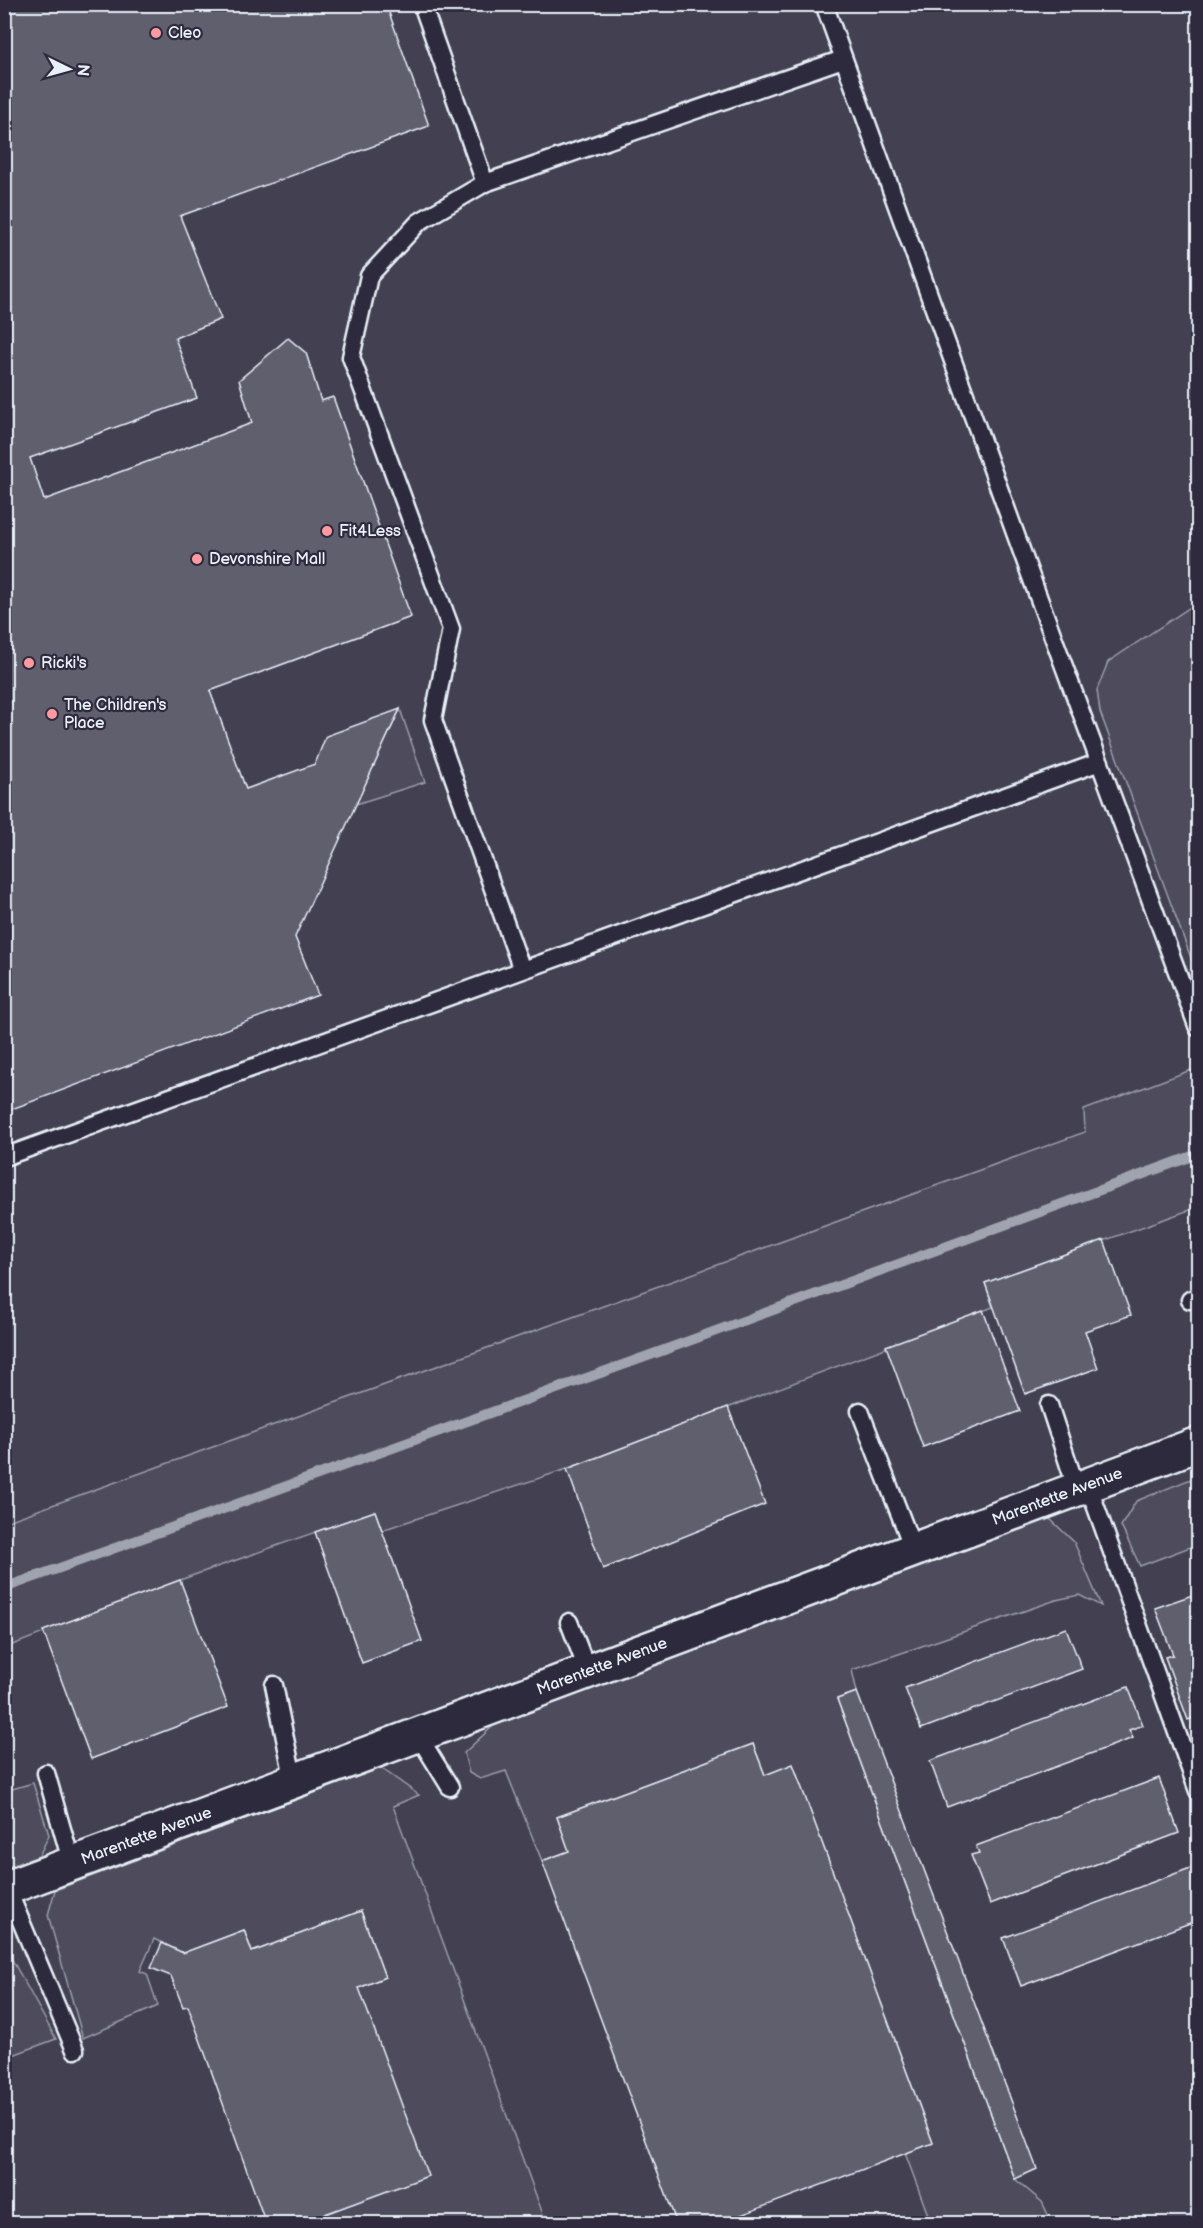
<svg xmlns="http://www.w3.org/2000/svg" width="1203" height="2228" viewBox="0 0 1203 2228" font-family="'Balsamiq Sans',sans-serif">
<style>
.built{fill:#433f51}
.green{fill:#4d4b5c;stroke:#9a9eaa;stroke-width:1.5}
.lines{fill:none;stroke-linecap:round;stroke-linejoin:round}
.stream{stroke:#a0a4af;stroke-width:10}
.building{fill:#605e6e;stroke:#e8f1f8;stroke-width:1.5}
.service-casing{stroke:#e8f1f8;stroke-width:21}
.tertiary-casing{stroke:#e8f1f8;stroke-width:38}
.service{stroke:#2f2a3d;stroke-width:16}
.tertiary{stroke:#2f2a3d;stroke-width:33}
.poi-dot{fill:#ff9aa2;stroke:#2f2a3d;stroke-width:2}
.labels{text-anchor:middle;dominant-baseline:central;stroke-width:4.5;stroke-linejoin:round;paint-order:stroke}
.poi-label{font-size:16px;fill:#e8f1f8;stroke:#2f2a3d;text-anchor:start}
.street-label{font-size:16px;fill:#e8f1f8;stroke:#2f2a3d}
</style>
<rect width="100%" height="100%" fill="#363244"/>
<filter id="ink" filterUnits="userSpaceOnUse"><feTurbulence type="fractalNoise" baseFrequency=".0167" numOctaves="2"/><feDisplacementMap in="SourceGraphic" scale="12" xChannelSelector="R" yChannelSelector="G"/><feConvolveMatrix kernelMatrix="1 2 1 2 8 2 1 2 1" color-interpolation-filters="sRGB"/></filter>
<g filter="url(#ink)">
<!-- built -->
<path class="built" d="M5,5H1198V1423L5,1868Z
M1198,1461V2223L5,2224V1908Z"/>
<!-- green -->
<path class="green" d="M1198,602V977L1100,712L1097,690L1108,662Z
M400,709L425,782L356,804Z
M1191,1070L1198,1089V1207L985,1283L993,1307L567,1469L382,1530L375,1511L180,1580L5,1648V1522L1085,1132L1084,1110Z
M1198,1476V1544L1140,1566L1121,1526L1136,1501Z
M1048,1517L1074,1542L1101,1606L1079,1595L1056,1600L852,1670L857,1692L837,1699L1015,2179L1042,2202L1052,2223H931L905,2153L933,2143L793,1765L765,1775L753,1744L557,1817L569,1851L542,1861L506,1771L480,1779L469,1773L464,1753L493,1726Z
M381,1768L419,1795L393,1806L544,2217L527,2224L298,2223L359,1988L385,1977L361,1911L252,1952L244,1930L183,1953L154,1939L140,1971L147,1974L158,2006L83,2038L48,1915L55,1890Z
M33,1783L49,1835L39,1856L5,1868V1791Z
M4,1945L56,2039L5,2058H4Z"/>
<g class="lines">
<!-- stream -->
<path class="stream" d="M4,1588L656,1353L1198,1154"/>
</g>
<!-- building -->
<path class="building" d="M4,4H386L429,126L180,216L221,319L175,338L197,398L30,458L44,500L252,423L239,380L288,338L306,353L321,401L333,397L411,617L210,691L246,789L315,764L326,736L400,709L295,937L318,995L4,1112Z
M1104,1240L1131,1315L1085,1331L1098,1368L1025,1394L985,1283Z
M983,1310L1020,1411L923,1447L886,1346Z
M728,1407L765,1504L603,1569L567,1469Z
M375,1511L422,1641L362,1663L315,1532Z
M180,1580L228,1707L91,1759L43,1631Z
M1198,1593V1716L1188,1720L1165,1657L1173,1655L1155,1608Z
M1066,1628L1082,1669L921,1729L905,1688Z
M1128,1687L1143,1725L1129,1730L1133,1738L947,1807L930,1761Z
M857,1692L1037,2169L1015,2179L837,1699Z
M753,1744L765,1775L793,1764L933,2143L717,2224H677L542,1861L569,1851L557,1817Z
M1159,1778L1179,1833L990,1904L971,1855L979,1853L976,1846Z
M1193,1867L1198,1881V1920L1021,1986L1003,1938Z
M361,1911L385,1977L359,1988L428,2176L298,2224H266L188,2006L183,2007L171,1976L151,1968L162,1943L183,1953L244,1930L252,1952Z"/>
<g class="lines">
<!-- service casing -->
<g class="service-casing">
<path id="service" d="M422,4L485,183L419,222L369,276L351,357L451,629L433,720L522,970
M824,4L1035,588L1198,1028
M485,183L843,59
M4,1157L1100,762
M1190,1300L1198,1296
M1049,1405L1077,1490
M860,1411L914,1551
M1088,1485L1198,1791
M569,1622L588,1672
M274,1685L294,1782
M418,1735L450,1787
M46,1773L72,1864
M7,1888L75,2050"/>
</g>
<!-- tertiary casing -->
<g class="tertiary-casing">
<g id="tertiary">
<path id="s1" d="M4,1889L1198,1444"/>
</g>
</g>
<!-- service -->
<use href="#service" class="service"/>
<!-- tertiary -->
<use href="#tertiary" class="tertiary"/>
</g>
</g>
<!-- markers -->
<g class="poi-dot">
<circle cx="156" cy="33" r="6"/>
<circle cx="327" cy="531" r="6"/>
<circle cx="197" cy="559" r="6"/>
<circle cx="29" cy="663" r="6"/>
<circle cx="52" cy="714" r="6"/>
</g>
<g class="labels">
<!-- poi labels -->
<g class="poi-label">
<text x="168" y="33">Cleo</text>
<text x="339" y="531">Fit4Less</text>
<text x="209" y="559">Devonshire Mall</text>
<text x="41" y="663">Ricki's</text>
<text x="64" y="705">The Children's<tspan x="64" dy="18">Place</tspan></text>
</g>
<!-- street labels -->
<g class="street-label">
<text stroke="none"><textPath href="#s1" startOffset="1124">Marentette Avenue</textPath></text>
<text stroke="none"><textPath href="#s1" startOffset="638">Marentette Avenue</textPath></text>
<text stroke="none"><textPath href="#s1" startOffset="152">Marentette Avenue</textPath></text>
</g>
</g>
<!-- margin -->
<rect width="1203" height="2228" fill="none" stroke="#2f2a3d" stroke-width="24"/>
<rect x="12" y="12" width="1179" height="2204" fill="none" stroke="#e8f1f8" stroke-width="2" filter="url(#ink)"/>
<!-- north arrow -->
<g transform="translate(69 69) rotate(95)" stroke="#2f2a3d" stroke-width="4.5" paint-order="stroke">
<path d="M0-4.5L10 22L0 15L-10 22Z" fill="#e8f1f8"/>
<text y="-9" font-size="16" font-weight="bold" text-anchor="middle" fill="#e8f1f8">N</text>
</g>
</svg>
